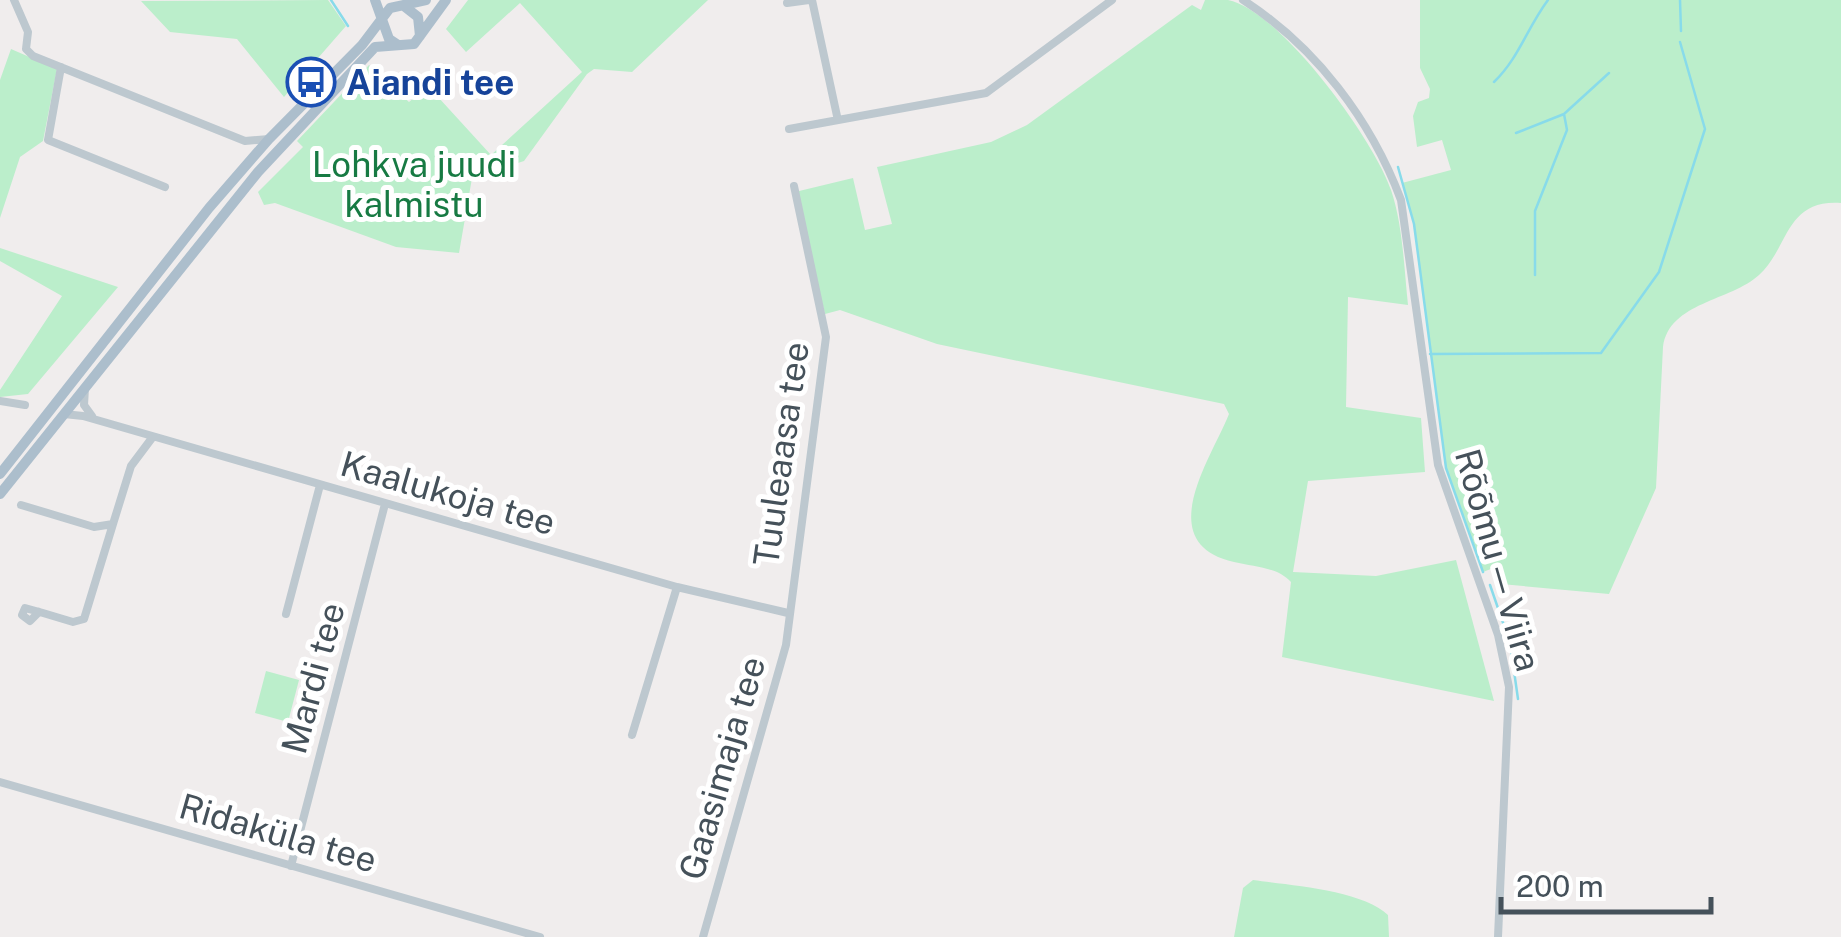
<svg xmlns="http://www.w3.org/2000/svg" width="1841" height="937" viewBox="0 0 1841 937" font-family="'Public Sans',sans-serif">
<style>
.green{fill:#bbeecb}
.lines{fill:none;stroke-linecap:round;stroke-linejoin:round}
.stream{stroke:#88dbea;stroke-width:2.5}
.minor{stroke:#bdc8cf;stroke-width:8}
.major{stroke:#acbecc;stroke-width:10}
.labels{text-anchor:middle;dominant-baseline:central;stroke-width:10;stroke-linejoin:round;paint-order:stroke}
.transit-label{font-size:35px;font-weight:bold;fill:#164399;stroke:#fff;text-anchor:start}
.park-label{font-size:35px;fill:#177a43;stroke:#fff}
.street-label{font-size:35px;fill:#45515a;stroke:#fff}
</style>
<rect width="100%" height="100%" fill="#f0eded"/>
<!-- green -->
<path class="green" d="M328,0L346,26L284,97L237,39L170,32L141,1Z
M468,0H708L632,72L594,69L587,74L524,161L472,178L459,253L396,247L275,203L264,205L258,192L303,147L297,141L369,65L409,102L428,86L491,155L582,72L520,3L466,52L446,29Z
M1205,0C1212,0 1221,0 1228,0C1281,11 1374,140 1391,190C1403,225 1404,268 1408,305L1348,297L1346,407L1421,418L1425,472L1308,481L1293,572L1376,576L1456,560L1494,701L1282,657L1291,582C1277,567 1255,567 1234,562C1151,543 1211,459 1229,414L1224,404L937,344L840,310L825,314L795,192L853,178L865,230L892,224L877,167L991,142L1027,125L1192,5L1201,10Z
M1420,0H1841V203C1785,199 1789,248 1759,275C1731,301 1669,302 1663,347L1656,488L1609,594L1501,584V565L1483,572L1446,468L1414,224L1402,183L1451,170L1442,140L1417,147L1413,116L1418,102L1429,98L1430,89L1420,68Z
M11,49L57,69L43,141L20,157L0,218V80Z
M0,248L118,287L28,394L0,397V390L62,296L0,261Z
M266,671L299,680L288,722L255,713Z
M1253,880C1288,885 1363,890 1388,915L1389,937H1234L1243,888Z"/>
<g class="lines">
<!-- stream -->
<path class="stream" d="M331,0L348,26
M1680,0L1681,31
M1494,82C1519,58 1527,28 1548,0
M1516,133L1564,114
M1398,167L1414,224L1446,468L1483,572
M1535,275V211L1567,130L1564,114L1609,73
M1430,354L1601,353L1659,272L1705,129L1680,42
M1490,585L1510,643L1518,699"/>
<!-- minor -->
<path class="minor" d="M14,0L28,32L26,49L33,56L245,141L269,139
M812,0L837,116
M1243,0C1316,47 1371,120 1401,200L1438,465L1498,635L1509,687L1498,937
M787,3L809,0
M61,67L48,140L165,187
M789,129L986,93L1112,0
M85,388L84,405L92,416
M0,401L25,405
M64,414L83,416L677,587L788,613
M21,505L94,527L113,524L131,466L152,438
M39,612L30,621L22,615L25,608L43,613L73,622L84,619L113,524
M286,614L320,485
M632,735L677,587
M0,782L540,937
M291,866L385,504
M703,937L786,645L826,337L794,186"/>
<!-- major -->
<path class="major" d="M375,0L389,39L398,45
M404,6L418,17L420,36
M0,474L209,208L269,139L362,45L390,8L426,0
M0,494L258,172L375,47L414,44L446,0"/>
</g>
<!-- icons -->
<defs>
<g id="bus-ring" transform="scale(2.5)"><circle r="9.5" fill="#fff" stroke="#1a4fb4" stroke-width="1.5"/><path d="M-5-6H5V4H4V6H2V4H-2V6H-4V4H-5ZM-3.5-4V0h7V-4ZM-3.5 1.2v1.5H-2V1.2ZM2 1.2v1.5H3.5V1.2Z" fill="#1a4fb4"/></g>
</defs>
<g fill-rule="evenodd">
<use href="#bus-ring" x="311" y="82"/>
</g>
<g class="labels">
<!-- transit labels -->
<g class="transit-label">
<text x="346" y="82">Aiandi tee</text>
</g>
<!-- park labels -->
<g class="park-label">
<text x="414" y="164">Lohkva juudi<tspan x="414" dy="40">kalmistu</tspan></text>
</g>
<!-- street labels -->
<g class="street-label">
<text transform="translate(781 454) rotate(-82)">Tuuleaasa tee</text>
<text transform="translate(448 493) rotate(16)">Kaalukoja tee</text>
<text transform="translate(1498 560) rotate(74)">Rõõmu — Viira</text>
<text transform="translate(313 678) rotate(-75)">Mardi tee</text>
<text transform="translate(722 768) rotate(-74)">Gaasimaja tee</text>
<text transform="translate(278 833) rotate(16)">Ridaküla tee</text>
</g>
</g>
<!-- scale -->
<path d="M1501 897v15h210v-15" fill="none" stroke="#45515a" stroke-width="5"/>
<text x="1516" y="897" font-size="30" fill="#45515a" stroke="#ffffff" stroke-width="8" paint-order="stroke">200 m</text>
</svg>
